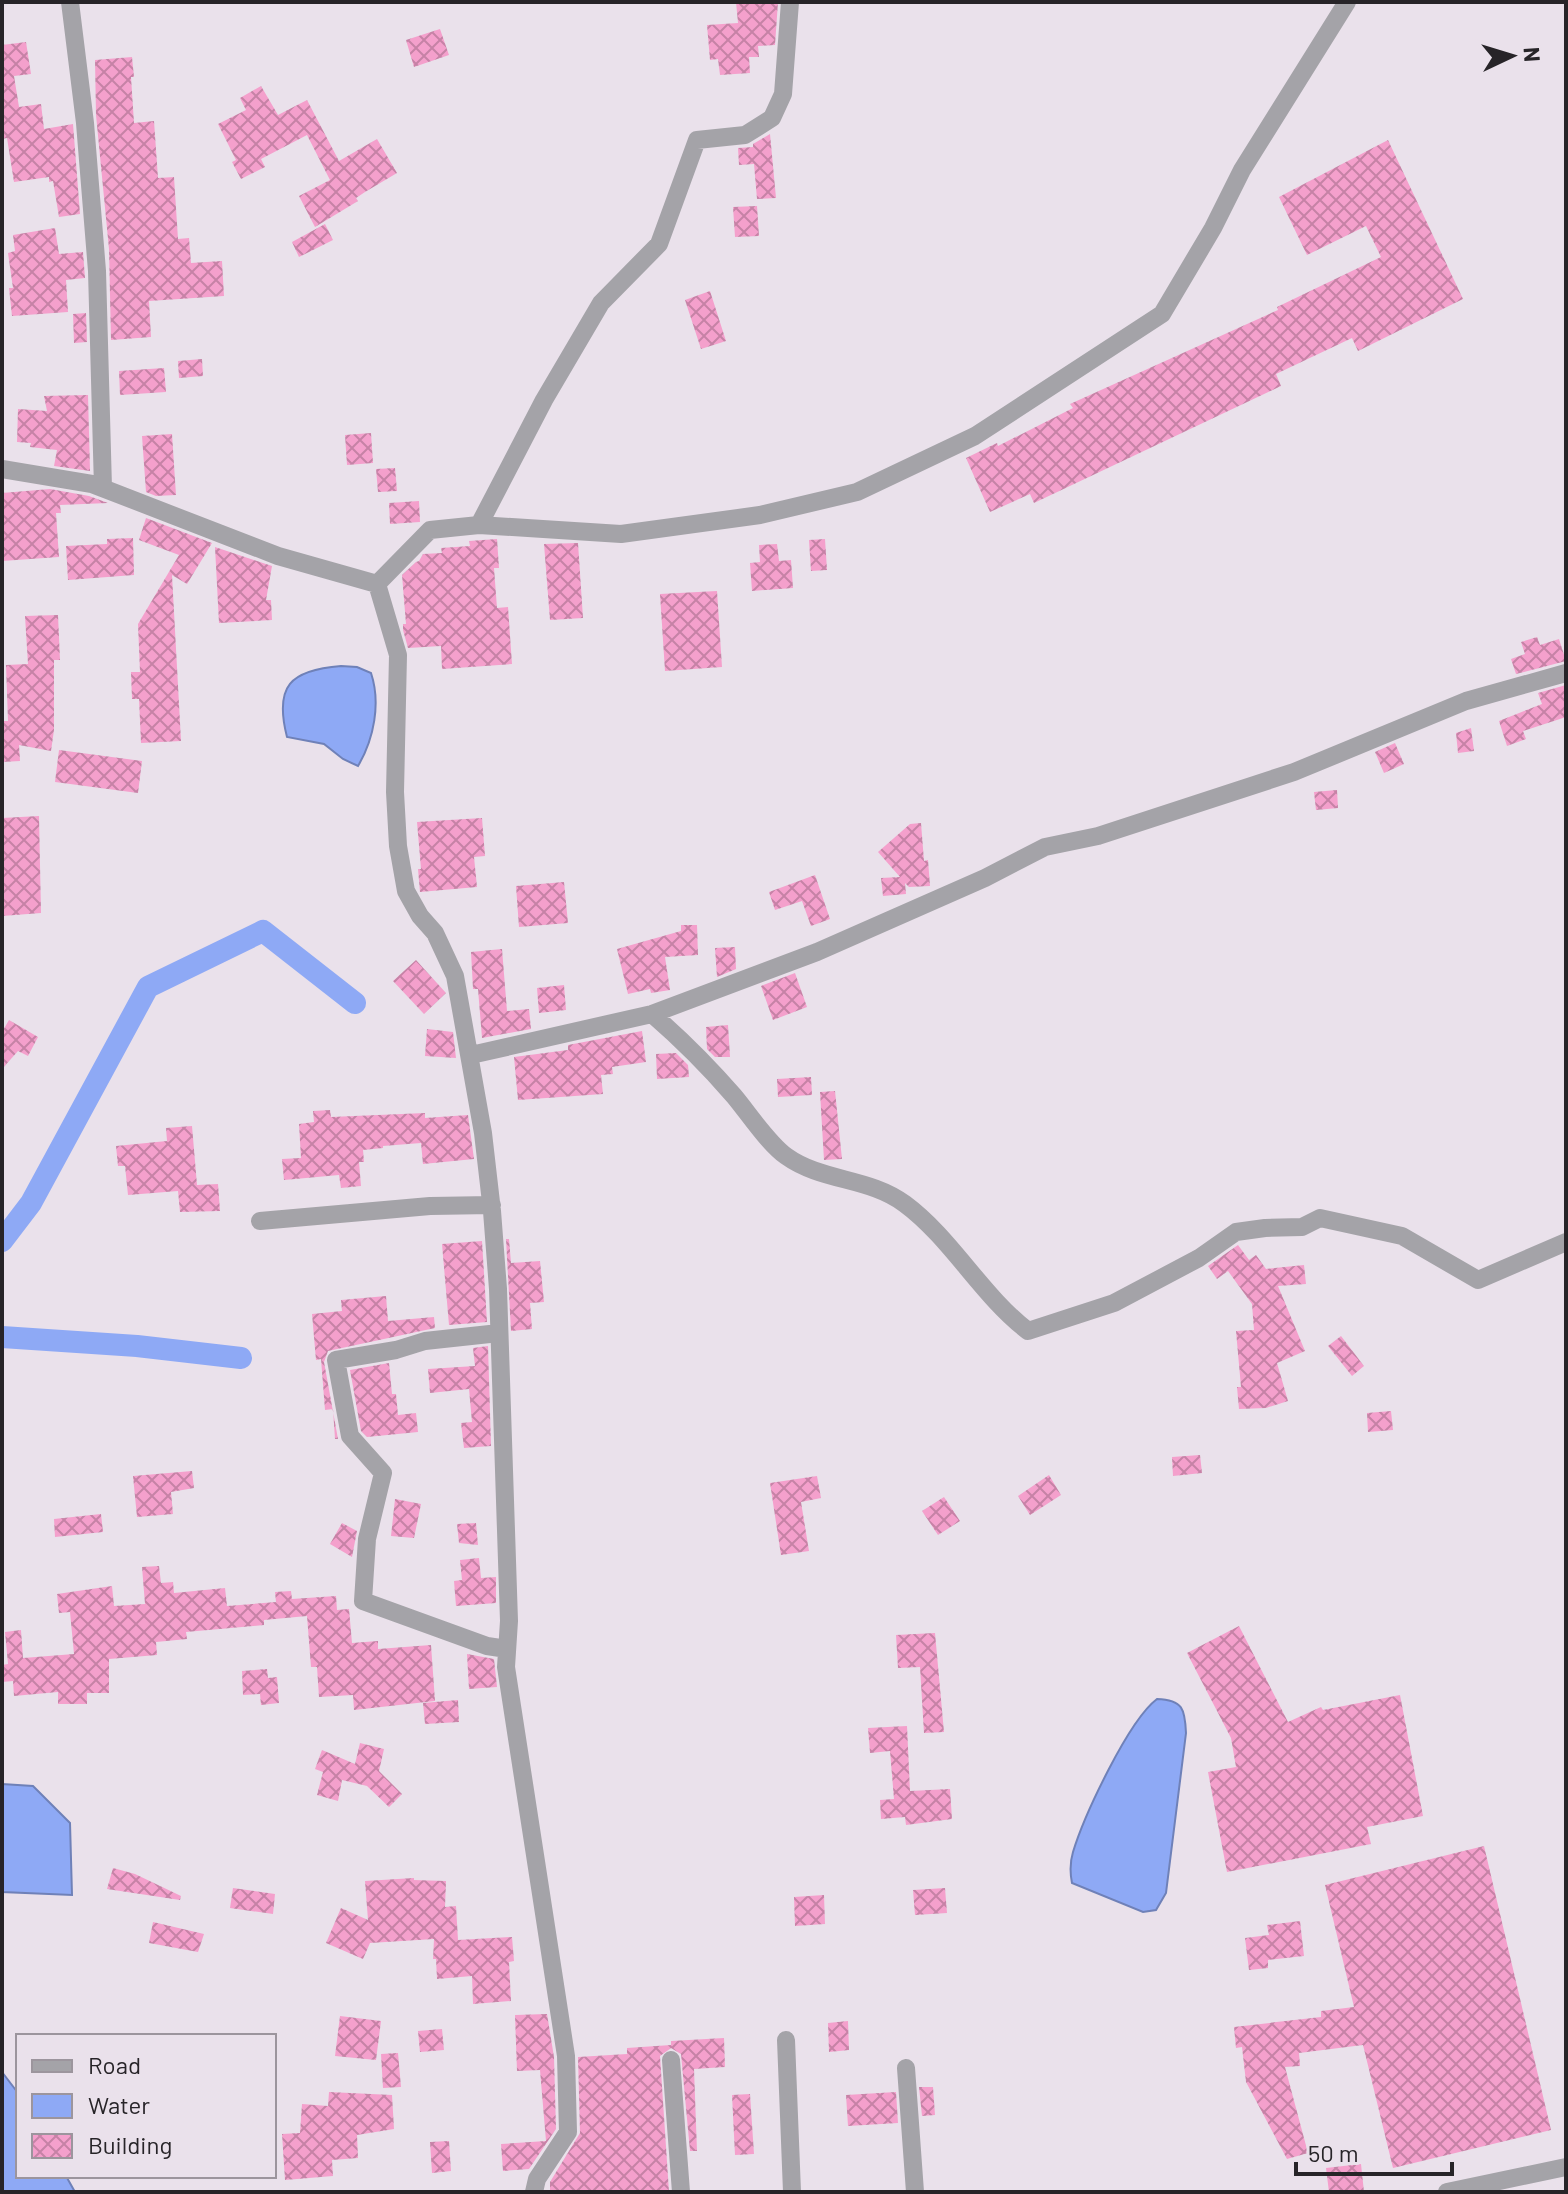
<svg xmlns="http://www.w3.org/2000/svg" width="1568" height="2194" viewBox="0 0 1568 2194" font-family="Barlow,sans-serif">
<style>
.water{fill:#8ea9f5;stroke:#6f81b8;stroke-width:2}
.lines{fill:none;stroke-linecap:round;stroke-linejoin:round}
.canal{stroke:#8ea9f5;stroke-width:22}
.building{fill:url(#building-cross-hatch)}
.minor{stroke:#a4a3a8;stroke-width:18}
</style>
<defs>
<pattern id="building-cross-hatch" width="8" height="8" patternUnits="userSpaceOnUse" patternTransform="scale(2)"><rect width="8" height="8" fill="#f4a0cc"/><path d="M0 0l8 8M0 8l8-8" fill="none" stroke="#c682a6"/></pattern>
</defs>
<rect width="100%" height="100%" fill="#eae1eb"/>
<!-- water -->
<path class="water" d="M341,666L357,667L371,673C381,703 374,739 358,766L343,759L324,744L287,737C274,686 290,670 341,666Z
M1157,1699C1183,1700 1185,1709 1186,1733L1166,1893L1156,1910L1143,1912L1072,1883C1070,1873 1070,1862 1073,1852C1084,1816 1128,1721 1157,1699Z
M2,1784L33,1786L70,1823L72,1895L2,1892Z
M2,2072L18,2093V2176H66L75,2192H2Z"/>
<g class="lines">
<!-- canal -->
<path class="canal" d="M2,1241L31,1203L148,987L263,931L355,1003
M2,1337L137,1346L241,1358"/>
</g>
<!-- building -->
<path class="building" d="M736,2H778L775,45L758,46L759,57H749L750,73L720,75L718,59L710,60L707,25L738,23Z
M440,29L449,55L414,67L406,40Z
M26,42L31,74L14,76L19,107L41,104L44,129L73,124L80,214L59,217L53,181L49,182V177L14,182L7,138L2,139V45Z
M132,57L134,77H131L134,123L154,121L158,178L174,177L178,239L189,238L191,263L222,261L224,296L149,301L151,337L111,340L109,249L96,115L95,60Z
M261,86L278,115L307,100L339,161L377,139L397,173L365,192L356,198L358,201L315,227L299,196L330,180L307,135L261,159L265,167L241,179L232,162L236,160L218,124L246,110L240,98Z
M770,134L776,198L757,199L754,164L739,165L738,148L753,147V144Z
M1388,140L1463,299L1358,351L1352,338L1276,374L1281,386L1034,503L1030,494L990,512L966,458L997,443L998,446L1073,408L1070,404L1278,310L1277,307L1381,257L1366,226L1307,255L1279,197Z
M757,206L759,236L735,237L733,207Z
M325,224L333,240L299,257L292,242Z
M55,228L59,254L83,252L85,278L66,280L68,312L12,316L9,288H13L8,253L15,251L13,235Z
M710,291L726,341L701,349L685,300Z
M86,313L87,342L74,343L73,314Z
M202,359L203,376L179,378L178,361Z
M164,368L166,392L120,395L119,371Z
M88,395L90,471L54,466L57,450L30,447L31,443L17,442L18,409L47,411L44,396Z
M371,433L373,463L347,465L345,435Z
M172,434L176,495L156,496L146,492L142,436Z
M395,468L397,491L378,492L376,469Z
M50,489L89,496L108,503L60,505L61,513H56L59,557L2,561V493Z
M419,501L420,522L390,524L389,503Z
M146,518L212,543L187,584L172,575L181,741L141,743L139,699H132L131,672H140L138,624L179,555L139,540Z
M133,538L134,575L68,580L66,546L107,544V539Z
M497,539L499,568H494L497,608L508,607L512,664L442,669L441,646L408,648L403,630V624H406L402,575L416,562L419,561L423,554L442,553L441,548L470,546L469,541Z
M825,539L827,570L811,571L809,540Z
M578,543L583,618L550,620L544,544Z
M777,544L779,561L791,560L793,588L752,591L750,563L760,562L759,545Z
M215,547L272,566L266,600H271L272,620L219,623Z
M717,591L722,667L665,671L660,594Z
M58,615L60,660H54V730L51,751L19,745L20,761L2,762L4,721H8L6,665L28,664L25,616Z
M1537,637L1540,645L1559,639L1566,661L1516,674L1511,659L1525,654L1521,642Z
M1566,685V717L1523,731L1526,739L1507,746L1499,721L1542,704L1538,693Z
M1471,728L1474,751L1458,753L1456,733Z
M1395,743L1404,764L1384,773L1375,752Z
M59,750L142,761L138,793L55,782Z
M1337,790L1338,808L1316,810L1314,792Z
M39,816L41,913L2,916V818Z
M482,818L485,856L474,857L477,887L420,892L418,869H421L417,822Z
M921,823L924,861L928,860L930,886L909,887L905,883L906,894L883,896L881,878L900,877L878,852L910,824Z
M815,875L830,919L811,926L802,901L775,910L769,892Z
M564,882L568,923L519,927L516,886Z
M681,925H697L698,955L665,957L670,990L651,993L650,989L628,994L617,949L681,931Z
M735,947L736,969L717,977L715,948Z
M502,949L507,1011L529,1009L531,1029L482,1038L478,989H473L471,952Z
M416,960L446,993L424,1014L393,981Z
M795,973L807,1007L773,1020L761,986Z
M564,985L566,1010L539,1013L537,988Z
M9,1020L38,1037L28,1056L18,1051L2,1069V1032Z
M728,1025L730,1057H715L707,1049L706,1027Z
M427,1029L453,1032L456,1058L425,1056Z
M642,1031L646,1062L612,1067L613,1074L601,1075L603,1094L518,1100L514,1057L568,1050V1045Z
M676,1053L688,1065L689,1077L657,1079L656,1054Z
M811,1077L812,1095L778,1097L777,1079Z
M835,1091L842,1159L824,1160L820,1092Z
M330,1110L331,1117L425,1113V1118L468,1115L474,1159L423,1164L421,1143L383,1146V1148L363,1150L364,1162H359L361,1186L341,1188L339,1175L284,1180L282,1159L301,1158L299,1124L314,1122L313,1111Z
M192,1126L197,1185L218,1184L220,1211L180,1212L178,1191L128,1195L125,1166H118L116,1146L167,1141L166,1128Z
M506,1239H509L511,1263L540,1261L544,1302L530,1303L532,1329L511,1331Z
M482,1241L487,1322L449,1325L442,1244Z
M1238,1245L1249,1260L1256,1255L1266,1269L1304,1265L1306,1284L1278,1286L1305,1351L1277,1363L1288,1401L1266,1408L1239,1409L1237,1387H1241L1236,1331L1254,1330L1252,1304L1228,1271L1217,1279L1208,1266Z
M386,1296L388,1321L434,1317L435,1328L328,1351L324,1362L338,1439H335L333,1409L325,1410L321,1359L316,1360L312,1314L342,1311L341,1300Z
M1341,1336L1364,1366L1352,1376L1328,1346Z
M488,1346L491,1446L464,1448L461,1423L472,1422L469,1389L430,1393L428,1369L475,1366L473,1348Z
M389,1363L392,1394H396L398,1415L416,1413L418,1432L367,1437L361,1431L350,1370Z
M1391,1411L1393,1430L1368,1432L1367,1413Z
M1200,1455L1202,1473L1173,1476L1172,1457Z
M192,1471L194,1488L171,1492L173,1514L137,1517L133,1476Z
M1049,1475L1061,1495L1030,1515L1018,1496Z
M817,1476L821,1498L801,1502L809,1551L781,1555L770,1483Z
M944,1497L960,1521L938,1535L922,1511Z
M395,1499L421,1504L414,1538L391,1536Z
M101,1514L103,1532L55,1537L54,1519Z
M342,1523L357,1531L352,1557L330,1544Z
M476,1523L478,1545L459,1543L457,1524Z
M479,1558L481,1578L496,1577V1603L456,1606L454,1581L462,1580L460,1560Z
M159,1566L161,1583L173,1582L174,1593L225,1588L227,1606L276,1602L275,1592L291,1591L292,1599L336,1596L337,1610L349,1609L352,1643L378,1641V1649L431,1645L435,1701L354,1710L353,1695L319,1697L317,1667H311L307,1616L264,1620V1625L186,1632L187,1639L156,1642L157,1655L109,1659V1693H87V1704H58V1692L14,1696L13,1681L2,1682V1665L8,1664L5,1632L21,1630L23,1658L74,1654L70,1612L59,1613L57,1594L112,1586L114,1606L145,1604L142,1567Z
M1239,1626L1288,1722L1321,1707L1323,1710L1400,1695L1423,1816L1367,1827L1371,1844L1227,1872L1208,1772L1236,1767L1231,1738L1187,1653Z
M935,1633L944,1732L924,1733L920,1667L898,1668L896,1635Z
M467,1654L494,1659L497,1687L469,1689Z
M267,1669L268,1678L277,1677L279,1703L261,1705L260,1694L243,1695L242,1671Z
M458,1700L459,1722L425,1724L423,1703Z
M907,1726L910,1791L950,1789L952,1819L906,1825L905,1817L881,1819L880,1800L894,1799L890,1751L870,1753L868,1728Z
M360,1743L384,1749L379,1771L402,1794L389,1807L367,1786L342,1780L338,1801L317,1795L323,1772L315,1769L322,1750L355,1764Z
M1484,1846L1551,2130L1393,2168L1363,2045L1299,2053L1300,2066L1285,2067L1308,2153L1287,2159L1246,2082L1242,2047L1236,2048L1234,2027L1321,2017V2011L1354,2007L1325,1885Z
M113,1868L135,1874L181,1896L180,1900L107,1889Z
M414,1878V1880L446,1881L445,1907L456,1906L458,1940L512,1937L514,1961L509,1962L511,2001L473,2004L472,1976L437,1979L436,1959H433L434,1939L370,1943L363,1959L326,1943L341,1908L368,1920L365,1881Z
M233,1888L275,1894L273,1914L230,1908Z
M945,1888L947,1913L915,1915L913,1890Z
M824,1895L825,1924L795,1926L794,1897Z
M1300,1921L1304,1956L1268,1960V1968L1249,1970L1245,1938L1269,1935L1267,1925Z
M153,1922L204,1934L198,1952L149,1943Z
M547,2014L554,2057L556,2129L529,2169L503,2171L501,2144L546,2141L540,2070L517,2071L515,2015Z
M340,2016L381,2021L376,2060L335,2056Z
M848,2021L849,2050L829,2052L828,2023Z
M442,2029L444,2050L420,2052L418,2031Z
M724,2038L725,2067L694,2069L697,2151H690L681,2054L671,2048L660,2056L669,2192H550V2182L580,2133L578,2057L627,2054V2048L671,2045V2041Z
M398,2053L401,2087L383,2088L381,2054Z
M919,2087H933L935,2115L922,2116Z
M329,2092L392,2095L394,2129L357,2135L358,2158L332,2160L333,2176L285,2180L282,2134L300,2133L302,2104L328,2106Z
M896,2092L898,2123L848,2126L846,2095Z
M750,2094L754,2154L735,2155L732,2095Z
M449,2141L451,2171L432,2173L430,2142Z
M1361,2164L1364,2192H1329L1326,2168Z"/>
<g class="lines">
<!-- minor -->
<path class="minor" d="M70,2L85,123L97,271L103,488
M2,469L92,484L278,556L377,584L430,530L479,525L621,534L760,515L857,492L975,436L1162,314L1213,228L1242,170L1347,2
M479,525L544,400L601,303L659,244L697,140L745,135L772,118L783,94L790,2
M377,584L398,655L395,792L398,846L406,891L420,916L435,933L455,976L483,1133L492,1211L498,1289L509,1621L506,1667L566,2056L568,2132L537,2179L534,2192
M652,1014C682,1040 708,1066 734,1096C749,1114 768,1143 786,1156C822,1182 869,1177 905,1204C951,1238 982,1296 1028,1331L1114,1303L1199,1258L1236,1232L1265,1228L1302,1227L1320,1218L1402,1236L1478,1280L1566,1242
M471,1055L652,1014L817,952L985,878L1045,847L1098,836L1294,772L1466,701L1566,673
M260,1221L430,1206L492,1205
M499,1333L425,1341L396,1350L336,1360L350,1436L383,1473L367,1539L363,1601L487,1646L507,1649
M786,2040L792,2192
M671,2060L681,2192
M906,2068L915,2192
M1447,2192L1566,2167"/>
</g>
<!-- border -->
<rect width="1568" height="2194" fill="none" stroke="#272428" stroke-width="8"/>
<!-- legend -->
<rect x="16" y="2034" width="260" height="144" fill="#eae1eb" stroke="#9c959d" stroke-width="2"/>
<rect x="32" y="2060" width="40" height="12" fill="#a4a3a8" stroke="#9c959d" stroke-width="2"/>
<text x="88" y="2074" font-size="24" fill="#272428">Road</text>
<rect x="32" y="2094" width="40" height="24" fill="#8ea9f5" stroke="#9c959d" stroke-width="2"/>
<text x="88" y="2114" font-size="24" fill="#272428">Water</text>
<rect x="32" y="2134" width="40" height="24" fill="url(#building-cross-hatch)" stroke="#9c959d" stroke-width="2"/>
<text x="88" y="2154" font-size="24" fill="#272428">Building</text>
<!-- north arrow -->
<g transform="translate(1512 56) rotate(86)" stroke="#eae1eb" stroke-width="6" paint-order="stroke">
<path d="M0-6L14 30L0 20L-14 30Z" fill="#272428"/>
<text y="-12" font-size="22" font-weight="bold" text-anchor="middle" fill="#272428">N</text>
</g>
<!-- scale -->
<path d="M1296 2162v12h156v-12" fill="none" stroke="#272428" stroke-width="4"/>
<text x="1308" y="2162" font-size="24" fill="#272428" stroke="#eae1eb" stroke-width="6" paint-order="stroke">50 m</text>
</svg>
